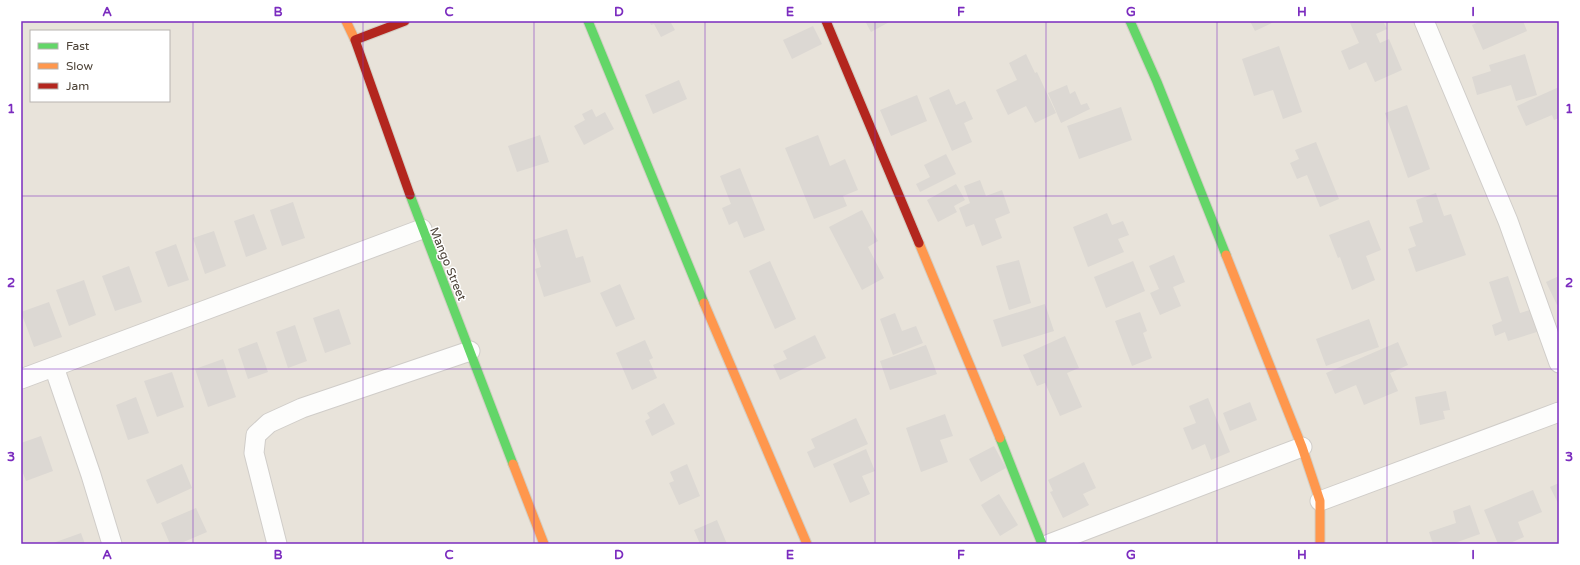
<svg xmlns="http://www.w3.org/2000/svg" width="1580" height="565" viewBox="0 0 1580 565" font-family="'Varela Round',sans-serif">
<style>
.residential{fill:#e8e3da;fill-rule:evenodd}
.building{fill:#dcd8d3}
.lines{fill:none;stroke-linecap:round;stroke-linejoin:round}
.street-casing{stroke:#d0cdc9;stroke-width:21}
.fast-casing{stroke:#d3cec4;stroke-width:11}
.slow-casing{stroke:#d3cec4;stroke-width:11}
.jam-casing{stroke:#d3cec4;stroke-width:11}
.street{stroke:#fdfdfc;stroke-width:19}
.fast{stroke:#63d668;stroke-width:9}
.slow{stroke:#ff974d;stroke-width:9}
.jam{stroke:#b3261e;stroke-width:9}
.grid{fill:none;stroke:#7b2cbf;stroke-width:1;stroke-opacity:0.55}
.labels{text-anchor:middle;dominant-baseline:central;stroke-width:3;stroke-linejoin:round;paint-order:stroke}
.street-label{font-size:12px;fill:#4c4237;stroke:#fff}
.neatline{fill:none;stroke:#7b2cbf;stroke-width:1.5}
.grid-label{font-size:13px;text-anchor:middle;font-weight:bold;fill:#7b2cbf}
</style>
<rect width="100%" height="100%" fill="#f3f1ed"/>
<!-- residential -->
<path class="residential" d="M21,21H1559V544H21ZM31,31H169V101H31Z"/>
<!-- building -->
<path class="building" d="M649,21H670L675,30L661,37L654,24L651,25Z
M865,21H891L871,32Z
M1250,21H1276L1255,31Z
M1355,21H1383L1387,29L1376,34L1380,43L1389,39L1402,70L1375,82L1366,62L1349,70L1341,51L1359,43L1350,23Z
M1481,21H1523L1527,31L1483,50L1472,25Z
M813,26L822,44L792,59L783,40Z
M1279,46L1302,112L1283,119L1273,90L1254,96L1242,59Z
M1026,54L1035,73L1037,72L1056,113L1035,123L1026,106L1008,115L996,90L1017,80L1009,63Z
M1525,54L1537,95L1516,101L1511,85L1477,95L1472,77L1491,71L1489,65Z
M679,80L687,99L653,114L645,95Z
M1067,85L1070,94L1075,91L1081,105L1087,103L1090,109L1061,123L1048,93Z
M1559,87V118L1554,120L1552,115L1526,126L1517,106Z
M949,89L956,105L965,101L973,119L964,123L972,142L952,151L929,98Z
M917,95L927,121L891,136L880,110Z
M1407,105L1430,169L1408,178L1385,113Z
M1121,107L1132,140L1079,159L1067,126Z
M592,109L596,117L605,112L614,129L584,145L574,126L585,120L582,114Z
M540,135L549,162L517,172L508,146Z
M818,135L830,166L845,159L858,190L843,196L847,206L814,219L785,148Z
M1316,142L1339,199L1320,207L1307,175L1297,179L1290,163L1299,159L1295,150Z
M946,154L956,174L920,192L916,184L930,177L924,165Z
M740,168L765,230L744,238L737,221L729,225L722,208L731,204L720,176Z
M980,180L986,196L1002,190L1010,213L995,219L1002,238L982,246L974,224L966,227L959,208L970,203L964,186Z
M956,184L965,200L954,206L957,212L938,222L927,200Z
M1436,193L1444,216L1451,214L1466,255L1416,272L1408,249L1416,246L1409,227L1423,222L1416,200Z
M293,202L305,238L282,246L270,210Z
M862,210L878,241L868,247L884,278L862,290L829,227Z
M1107,213L1112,225L1123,221L1129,235L1118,239L1124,252L1088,267L1073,227Z
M254,214L267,249L246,257L234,221Z
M1369,220L1381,250L1366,256L1375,280L1352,290L1340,257L1338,258L1329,235Z
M567,229L576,258L583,256L591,282L544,297L535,269L541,267L533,240Z
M214,231L226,266L205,274L193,238Z
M176,244L189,280L168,287L155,252Z
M1174,255L1185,282L1173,287L1181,306L1160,315L1150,293L1159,289L1149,266Z
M1019,260L1031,303L1009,310L996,266Z
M770,261L796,319L775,329L749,271Z
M1133,261L1145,291L1106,308L1094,277Z
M129,266L142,302L115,311L102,276Z
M1508,276L1520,313L1533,309L1540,331L1508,341L1505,332L1495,336L1492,325L1502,321L1489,282Z
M1559,276V304L1557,305L1546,282Z
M84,280L96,315L69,326L56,290Z
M620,284L635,319L616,327L600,293Z
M49,302L62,337L34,347L21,312Z
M1045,304L1054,331L1002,347L993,320Z
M339,309L351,344L325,353L313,318Z
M1140,312L1147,331L1143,333L1152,358L1132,366L1115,321Z
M895,313L902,331L916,326L923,343L893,355L880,319Z
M1369,319L1379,347L1326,366L1316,339Z
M295,325L307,361L288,368L276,332Z
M815,335L826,358L780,380L773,365L787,359L783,351Z
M1065,336L1079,368L1067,373L1082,407L1060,416L1045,383L1037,386L1023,355Z
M645,340L653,358L649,360L657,378L632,390L616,353Z
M257,342L268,372L248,379L238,349Z
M1398,342L1408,365L1390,373L1398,391L1364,405L1356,385L1335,394L1326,373Z
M926,345L937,374L890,390L880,361Z
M223,359L236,397L208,407L195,369Z
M172,372L184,407L157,417L144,381Z
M1446,391L1450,410L1443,411L1445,419L1420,425L1415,397Z
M136,397L149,433L128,440L116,405Z
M1208,398L1230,452L1211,460L1205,444L1192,450L1183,428L1196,423L1189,406Z
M1250,402L1257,420L1230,431L1223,413Z
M664,403L675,424L652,436L645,421L650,418L647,413Z
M945,414L953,436L940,440L948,462L921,472L906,428Z
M856,418L868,444L814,468L807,452L815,448L811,439Z
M41,436L53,471L26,481L21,468V443Z
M994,446L1006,468L981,482L969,459Z
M866,449L875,471L862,476L870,494L850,503L833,464Z
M1084,462L1096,488L1083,494L1089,505L1063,518L1050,492L1053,491L1048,480Z
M182,464L192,488L157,504L146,480Z
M687,464L700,496L679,505L669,483L674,481L670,472Z
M1559,483V502L1558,503L1550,487Z
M1533,490L1542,512L1518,522L1524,537L1508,544H1498L1484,510Z
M999,494L1018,525L1000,536L981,505Z
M1470,505L1480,534L1452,544H1433L1429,532L1456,523L1453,511Z
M196,508L207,532L179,544H170L161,523Z
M717,520L727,544H700L694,530Z
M81,533L85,544H54L53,543Z"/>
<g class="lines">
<!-- street casing -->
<g class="street-casing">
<path id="street" d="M1424,21L1508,221L1559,363
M54,367L91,475L112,544
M21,379L422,229
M1320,501L1559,412
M277,544L254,453L256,435L269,423L302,408L470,351
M1049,544L1302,447"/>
</g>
<!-- fast casing -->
<g class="fast-casing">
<path id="fast" d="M588,21L704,303
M1130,21L1157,82L1226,255
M410,195L513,464
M1000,438L1042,544"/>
</g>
<!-- slow casing -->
<g class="slow-casing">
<path id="slow" d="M346,21L355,40
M919,243L1000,438
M1226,255L1302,447L1320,501V544
M704,303L807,544
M513,464L544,544"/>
</g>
<!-- jam casing -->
<g class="jam-casing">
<path id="jam" d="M405,21L355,40L410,195
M826,21L919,243"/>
</g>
<!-- street -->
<use href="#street" class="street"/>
<!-- fast -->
<use href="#fast" class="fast"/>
<!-- slow -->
<use href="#slow" class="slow"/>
<!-- jam -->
<use href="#jam" class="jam"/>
</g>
<!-- grid -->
<path class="grid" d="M193,21V544M363,21V544M534,21V544M705,21V544M875,21V544M1046,21V544M1217,21V544M1387,21V544M21,196H1559M21,369H1559"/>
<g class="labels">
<!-- street labels -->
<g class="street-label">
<text transform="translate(448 264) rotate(68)">Mango Street</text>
</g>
</g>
<!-- border -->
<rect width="1580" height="565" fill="none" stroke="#ffffff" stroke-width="44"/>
<!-- legend -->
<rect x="30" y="30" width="140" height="72" fill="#ffffff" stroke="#b7b3af"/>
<rect x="38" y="43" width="20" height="6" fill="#63d668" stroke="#b7b3af"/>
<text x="66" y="50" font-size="12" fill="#4c4237">Fast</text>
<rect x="38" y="63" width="20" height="6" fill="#ff974d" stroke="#b7b3af"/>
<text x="66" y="70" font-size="12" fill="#4c4237">Slow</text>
<rect x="38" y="83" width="20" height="6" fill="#b3261e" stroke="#b7b3af"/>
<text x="66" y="90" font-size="12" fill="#4c4237">Jam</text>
<rect x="22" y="22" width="1536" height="521" class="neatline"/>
<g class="grid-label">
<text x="107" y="16">A</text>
<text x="278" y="16">B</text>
<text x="449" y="16">C</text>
<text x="619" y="16">D</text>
<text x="790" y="16">E</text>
<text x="961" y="16">F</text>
<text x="1131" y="16">G</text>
<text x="1302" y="16">H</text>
<text x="1473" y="16">I</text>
<text x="11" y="113">1</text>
<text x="1569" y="113">1</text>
<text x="11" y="287">2</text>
<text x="1569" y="287">2</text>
<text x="11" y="461">3</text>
<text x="1569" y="461">3</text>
<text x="107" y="559">A</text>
<text x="278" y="559">B</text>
<text x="449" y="559">C</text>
<text x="619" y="559">D</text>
<text x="790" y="559">E</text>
<text x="961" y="559">F</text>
<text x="1131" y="559">G</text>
<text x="1302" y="559">H</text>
<text x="1473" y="559">I</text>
</g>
</svg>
